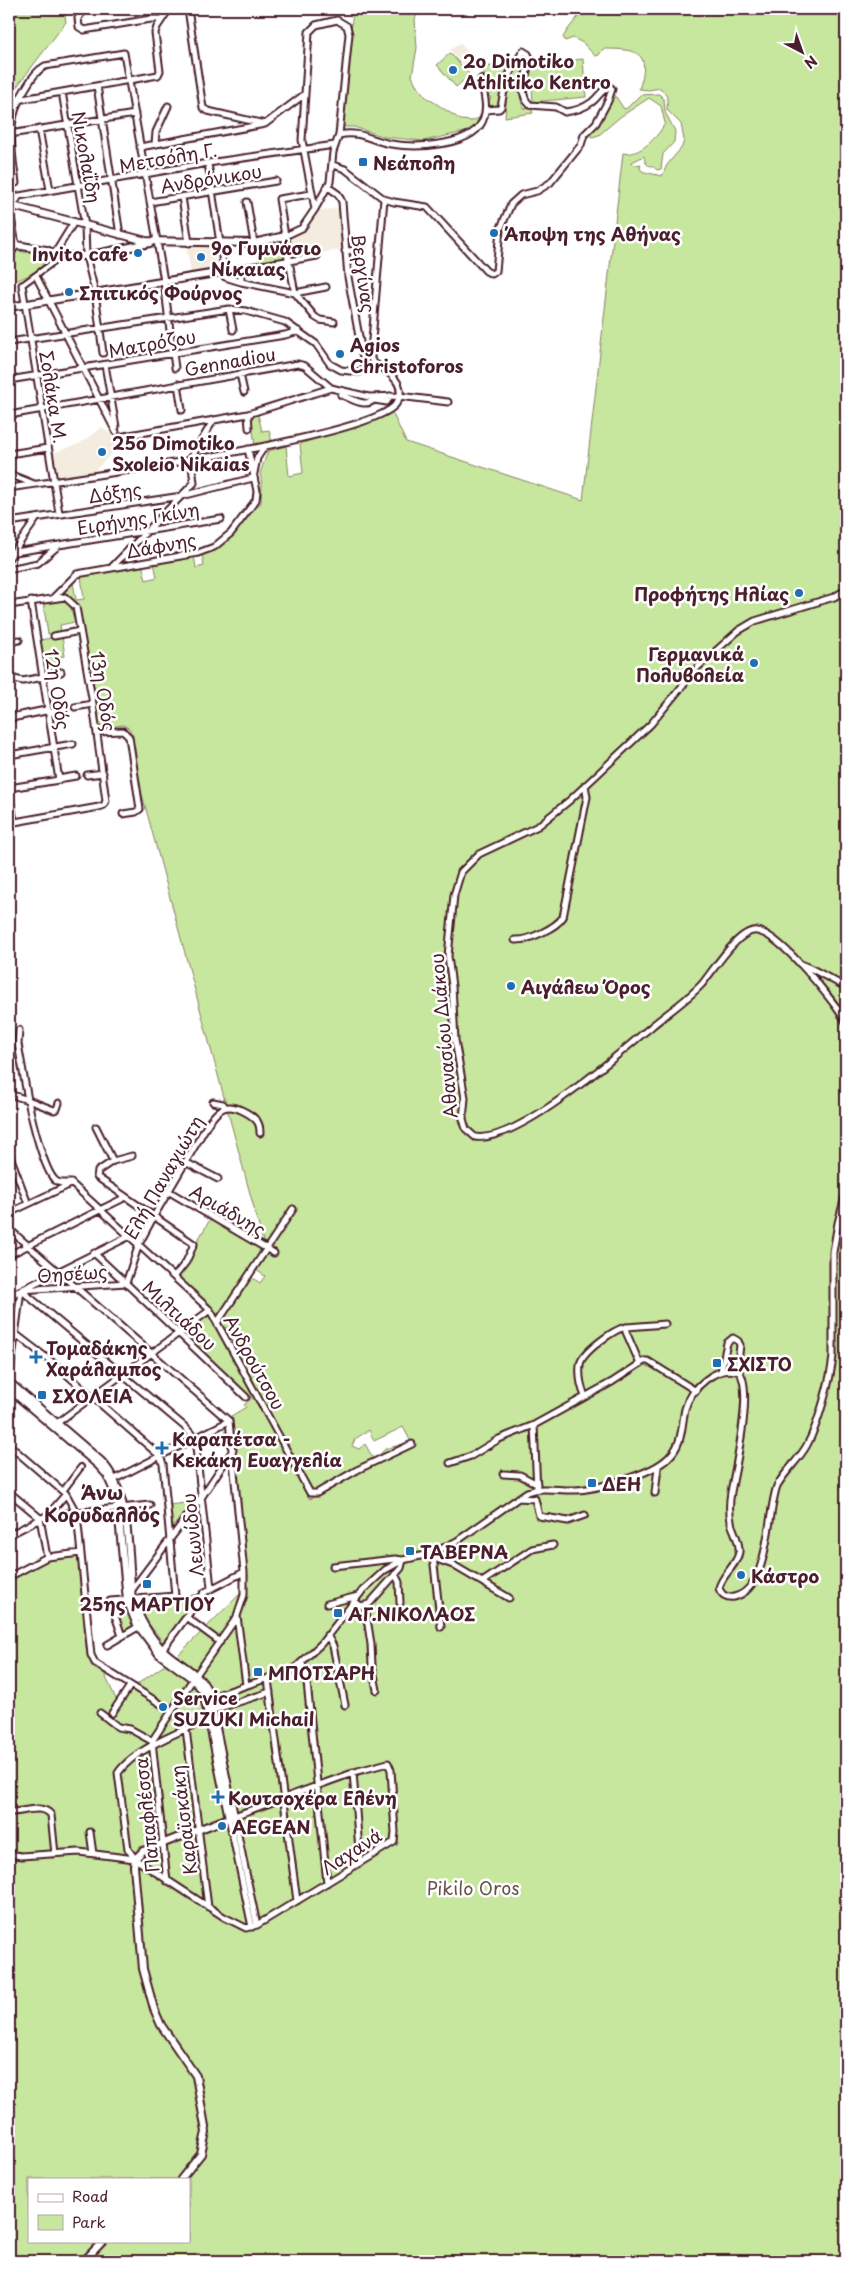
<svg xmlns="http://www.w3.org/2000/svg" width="855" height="2270" viewBox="0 0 855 2270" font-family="'Playpen Sans',sans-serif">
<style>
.built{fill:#f4ecde}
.green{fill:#c7e69e;stroke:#888264;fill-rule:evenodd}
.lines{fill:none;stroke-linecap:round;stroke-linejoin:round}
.pedestrian-casing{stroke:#4a1f2b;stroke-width:8}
.minor-casing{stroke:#4a1f2b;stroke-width:9}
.tertiary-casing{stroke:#4a1f2b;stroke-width:10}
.pedestrian{stroke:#fff;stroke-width:4}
.minor{stroke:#fff;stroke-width:5}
.tertiary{stroke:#fff;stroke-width:6}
.poi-dot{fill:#1f6fb2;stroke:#fff;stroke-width:2}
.labels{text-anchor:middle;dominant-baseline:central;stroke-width:5;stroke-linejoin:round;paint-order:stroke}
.poi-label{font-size:18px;font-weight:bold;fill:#4a1f2b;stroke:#fff;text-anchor:start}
.street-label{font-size:18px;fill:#4a1f2b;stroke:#fff}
.park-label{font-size:18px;fill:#695148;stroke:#fff}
.neighbourhood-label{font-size:19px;font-weight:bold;fill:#4a1f2b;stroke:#fff}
</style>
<rect width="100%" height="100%" fill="#fff"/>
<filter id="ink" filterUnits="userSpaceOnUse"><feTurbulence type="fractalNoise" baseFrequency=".02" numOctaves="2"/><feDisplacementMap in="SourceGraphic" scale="10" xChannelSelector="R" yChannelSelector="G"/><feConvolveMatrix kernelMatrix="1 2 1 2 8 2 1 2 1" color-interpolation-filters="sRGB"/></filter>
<g filter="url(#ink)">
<!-- built -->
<path class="built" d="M460,43L475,60L465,68L450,50Z
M339,208L341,250L293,256L290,236L304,229L315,211Z
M186,246L213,247L217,268L191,272Z
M102,427L112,435L119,446L93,472L58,478L52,453L79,444Z"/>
<!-- green -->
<path class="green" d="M9,9H64L66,22L9,97Z
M353,9H420L415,19L417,48L412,76L417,86L426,97L461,120L472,121L479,118L476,125L469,131L423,141L385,137L354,127H343L342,124Z
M583,9H846V2261H9V1580L48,1560L78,1556L87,1655L95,1669L104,1673L116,1699L176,1657L246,1588L248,1576L231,1416L246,1407L244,1405L252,1398L183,1332L210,1313L293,1464L307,1496L310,1499L368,1467L385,1449L411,1442L403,1427L374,1441L369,1430L355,1439L352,1446L359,1449L365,1444L373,1458L317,1491L312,1492L308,1488L228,1338L241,1332L239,1323L223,1329L220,1323L248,1275L260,1283L265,1276L253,1268L265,1249L140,787L130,729L123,725L100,729L79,606L69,596L60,594L73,582L76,600L84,599L81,576L142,564L146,580L157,577L154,563L194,555L196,568L204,566L202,553C222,545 243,518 261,503L262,484L260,473L268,451L286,446L289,476L303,473L300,444L365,422L391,410L406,442L583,500L623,153C639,157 659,136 665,123L661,106L649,98L620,117L599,135L592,137L588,134L610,98L616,97L624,109L627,108L640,95L659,94L664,99L665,112L675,131L674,142L663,154L661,169L657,170C650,162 646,170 644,156L630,163L636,165L641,164L640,169L644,172L662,176L667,165L682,147L684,140L681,124L667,110C667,100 669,95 660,88L649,90L639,89C652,51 637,49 603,49L599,55L595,56L583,43L573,38L565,41L563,37C569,26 578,19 583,9ZM29,2179H189V2241H29Z
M450,53L470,75L456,87L437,65Z
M523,56L526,59C524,75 517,91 523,108L532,110L533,113L505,117L507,90Z
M583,59L586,97L533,102L530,64Z
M491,66L508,68L499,107H489L488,102L491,98L487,94L483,68Z
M286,240L288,259L260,264L257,250L259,245Z
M17,251L48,255C41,274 25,275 9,285V261Z
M258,415L262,431L269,430L272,442L255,446L251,417Z
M55,600H63L70,605L75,622L60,625L61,632L48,634L43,602Z
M62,636L65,656L58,657L60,670L46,672L40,640Z
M211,1218L260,1247L258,1256L218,1318L209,1303L177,1275Z
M193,1502L171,1529L169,1505Z
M199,1594L163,1642L145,1619L140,1603Z
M125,1603L134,1626L124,1632L114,1605Z"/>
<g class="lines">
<!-- pedestrian casing -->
<g class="pedestrian-casing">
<path id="pedestrian" d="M22,285L62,256
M63,1491L81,1467"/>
</g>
<!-- minor casing -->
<g class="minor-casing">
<path id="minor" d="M85,9L78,18L79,27L84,30L151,19H161
M188,9L203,108L208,111L265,124
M97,86L120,235
M62,92L85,226L86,256L95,292L103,353
M17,100L158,75L160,71L155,33L157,27L169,9
M39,129L50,190
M10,134L135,114
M339,135C361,130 371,141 391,144C416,148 476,147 484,117C488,105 483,91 481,79
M155,144L156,132L168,106
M140,147L265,124L305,94
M208,163L225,277L241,282
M333,165L345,169L384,199L371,352V359L374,363
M16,183C11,147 5,118 27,86C32,78 36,71 45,66L124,53L164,281L171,339
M328,187L338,194L342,202L348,277L365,369
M311,194L279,199L285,236L302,228L315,209L330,182L333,152L339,135L349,34L347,26L337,20L316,25L309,32L302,140L315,209
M182,197L189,243
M384,199L394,202L427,207L486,271L492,274L496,271L500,230L511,204L521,195L537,191L550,183L581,145L584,135L596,123L608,101L612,89L610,87C601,89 599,97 592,102C584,108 574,111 565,112L556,107L530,105C516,92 528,73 530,58L528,54L523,51L506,80L501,107L499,109L486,110
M150,202L276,181
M247,202L254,243
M9,206L16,245
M13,206L19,196L208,163L335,145
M345,251L362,250
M55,253L74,222
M317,256L289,261L295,293L315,317L320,320L334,322
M241,269V282L295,293L326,287
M36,276L116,432
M22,285L59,513
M229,309L233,330
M9,342L229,309L246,311L285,322L316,344L330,364L341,370L359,372L374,363
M173,353L175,368
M105,365L116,427
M240,374L244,392
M9,380L285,335L299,331
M178,384L182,410
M341,395C352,398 363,408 374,400L387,402L390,396
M248,414L249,428
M9,415L298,364L305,366L331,388L369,397L399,396L448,402
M124,436L248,414L331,388
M9,454L48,448
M9,474L34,484
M9,488C66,480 371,438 396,404C409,385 389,372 374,363
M9,522L182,496L253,478L257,458L265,446
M9,553L221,519
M9,558L37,518
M112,567L194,483L191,458L213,421
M9,569L38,563L59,545
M846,590L834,597L755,621L738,631L698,667L651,724L570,800L538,826L479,854L461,872L454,895L448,956L452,986L455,1040L465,1098L463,1119L466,1129L475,1137C517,1144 620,1053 652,1026C669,1012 687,1000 702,984C713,971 739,928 757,931C780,934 834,1001 846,1022
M54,597L77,574L198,553L214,547L231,533L256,500L257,491L248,449
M9,605L65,597L76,607L93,704L106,801L104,805L99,807L9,823
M54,636L80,631
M9,642L19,640
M43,675L61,672
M14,679L23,681L43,677
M75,707L93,704
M48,713L64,710
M97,732L123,731L129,737L140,809L136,812L123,814
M9,755L73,744
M87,775L103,773
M58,779L76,776
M9,788L59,780L31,601
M9,789L14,822
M515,940C528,941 556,928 563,917L587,797L585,785
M800,964C807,965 837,983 846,987
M19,1030L18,1044L28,1100L54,1110L57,1109L59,1103
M9,1094L28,1100C31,1116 44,1172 56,1181C60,1184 66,1183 71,1183
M213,1102L223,1104L225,1107
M96,1127L113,1161
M9,1153L28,1204
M132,1156L113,1161L98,1171L97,1177L194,1244L186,1262L175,1276
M185,1162L218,1179
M71,1183L210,1310L310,1493H317L357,1470L412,1444
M168,1191L274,1253
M9,1213L71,1184
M9,1229L229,1421L244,1572V1595L237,1616L246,1685
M94,1253L246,1397
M9,1255L126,1197
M21,1290L185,1427L195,1438L211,1588
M21,1290L126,1283L139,1244L154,1216L209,1122C214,1116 218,1110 224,1108C234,1104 251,1114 257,1121C260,1125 260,1129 260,1133
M9,1296L130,1236
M217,1323L293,1209
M626,1327V1332L640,1364
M9,1329L56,1365L160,1456L163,1464L175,1596L110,1601L122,1636
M721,1371L727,1343L733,1338L738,1341L740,1345L737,1371
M9,1382L21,1290
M585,1396C581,1387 579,1375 580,1365C581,1353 615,1328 627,1327C640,1326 652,1325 665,1324
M57,1423L210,1310
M9,1445L66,1494L77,1514L91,1655L95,1663L172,1711
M450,1463L471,1456L499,1439L534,1425
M503,1474L520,1475L537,1484
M115,1479L229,1421
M537,1490L534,1425L612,1382L644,1361H648L696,1391
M9,1492L40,1518L47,1557
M655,1493L658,1467
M518,1498L535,1499L539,1516L568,1521L585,1515
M48,1515L150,1505
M9,1535L48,1515L66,1494
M433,1556L441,1627
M434,1558L453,1565L509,1598
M333,1566L395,1559L403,1560L401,1568L369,1604L361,1606L354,1601
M395,1574L399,1582L400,1603
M9,1577L47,1557L81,1553
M482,1582L532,1549L553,1545
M131,1591L201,1498L233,1450
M327,1604L358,1596
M365,1606L371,1644L372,1665L377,1690
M186,1617L220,1642
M327,1635L333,1646L345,1705
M107,1645L138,1627
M162,1650L205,1592L244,1572
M302,1664L306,1672L327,1883
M196,1675L237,1617
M268,1679L297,1901
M208,1698L293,1670L321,1644L363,1590L385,1570L403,1560L433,1553L457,1541L527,1492C543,1486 559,1491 576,1490C599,1489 652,1474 668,1458C683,1444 681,1428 685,1409C691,1388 717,1364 739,1372C754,1388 735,1470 731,1492C729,1503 729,1515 732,1526C735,1534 740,1543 739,1552C737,1566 722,1574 719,1588C721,1595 727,1598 734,1597C770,1589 767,1513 777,1486C785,1471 799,1460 807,1445C818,1425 831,1379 833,1356V1252L838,1223L846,1193
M210,1711L270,1692
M100,1713L118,1727L130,1729L152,1741
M112,1713L130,1686
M208,1719C182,1731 134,1749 118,1773L128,1849L135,1859L224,1917L246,1928L257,1925L394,1842L395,1832L391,1770L388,1763L358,1771L234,1816L257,1925
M186,1729L208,1907
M353,1772L360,1863
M9,1812C22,1813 42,1803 51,1815L55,1854
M229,1818L252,1927
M90,1832L93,1854
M9,1854L21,1856L79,1852L135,1859
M167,1881L152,1741L193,1679"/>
</g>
<!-- tertiary casing -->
<g class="tertiary-casing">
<path id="tertiary" d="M9,205L146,241L254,243L285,236L289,261L9,307
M9,255L16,245L46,250L62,256H86L150,243
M9,718L48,710
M9,1382L101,1461C132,1492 128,1558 132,1600C140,1618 148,1635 162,1649C179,1666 204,1673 210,1698L234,1816L143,1851L135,1859L134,1866L143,1969L154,2009L161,2025L196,2076L206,2132L201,2154L181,2179
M9,1389L98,1465L107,1475L117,1498L127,1600L136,1623L159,1654L193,1679L203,1691L229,1818
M84,2261L103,2241"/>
</g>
<!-- pedestrian -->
<use href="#pedestrian" class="pedestrian"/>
<!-- minor -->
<use href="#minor" class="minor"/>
<!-- tertiary -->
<use href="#tertiary" class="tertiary"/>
</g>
</g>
<!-- markers -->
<g class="poi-dot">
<circle cx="453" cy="70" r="5"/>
<rect x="358" y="157" width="10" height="10" rx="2.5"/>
<circle cx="494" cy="233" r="5"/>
<circle cx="138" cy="253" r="5"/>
<circle cx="201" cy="257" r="5"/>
<circle cx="69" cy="292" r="5"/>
<circle cx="340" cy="354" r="5"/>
<circle cx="102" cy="452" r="5"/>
<circle cx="799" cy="593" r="5"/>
<circle cx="754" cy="663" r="5"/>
<circle cx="511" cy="986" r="5"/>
<path d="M33.5 1349.5h5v5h5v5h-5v5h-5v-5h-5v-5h5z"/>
<rect x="712" y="1358" width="10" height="10" rx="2.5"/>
<rect x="37" y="1390" width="10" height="10" rx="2.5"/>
<path d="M159.5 1440.5h5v5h5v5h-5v5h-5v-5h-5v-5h5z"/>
<rect x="587" y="1478" width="10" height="10" rx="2.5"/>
<rect x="405" y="1546" width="10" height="10" rx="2.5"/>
<circle cx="741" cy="1575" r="5"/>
<rect x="142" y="1579" width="10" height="10" rx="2.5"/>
<rect x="333" y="1608" width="10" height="10" rx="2.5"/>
<rect x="253" y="1667" width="10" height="10" rx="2.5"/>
<circle cx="163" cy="1707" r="5"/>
<path d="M215.5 1789.5h5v5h5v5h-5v5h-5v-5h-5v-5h5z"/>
<circle cx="222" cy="1826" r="5"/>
</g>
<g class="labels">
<!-- poi labels -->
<g class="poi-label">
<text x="463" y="60">2o Dimotiko<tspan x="463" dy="21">Athlitiko Kentro</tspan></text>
<text x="373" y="162">Νεάπολη</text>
<text x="504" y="233">Άποψη της Αθήνας</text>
<text x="211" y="247">9ο Γυμνάσιο<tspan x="211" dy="21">Νίκαιας</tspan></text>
<text x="128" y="253" text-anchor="end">Invito cafe</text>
<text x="79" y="292">Σπιτικός Φούρνος</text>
<text x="350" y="344">Agios<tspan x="350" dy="21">Christoforos</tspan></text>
<text x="112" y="442">25ο Dimotiko<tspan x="112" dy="21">Sxoleio Nikaias</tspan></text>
<text x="789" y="593" text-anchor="end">Προφήτης Ηλίας</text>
<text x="744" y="653" text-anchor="end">Γερμανικά<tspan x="744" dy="21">Πολυβολεία</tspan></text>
<text x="521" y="986">Αιγάλεω Όρος</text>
<text x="46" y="1347">Τομαδάκης<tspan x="46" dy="21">Χαράλαμπος</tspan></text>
<text x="727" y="1363">ΣΧΙΣΤΟ</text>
<text x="52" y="1395">ΣΧΟΛΕΙΑ</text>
<text x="172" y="1438">Καραπέτσα -<tspan x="172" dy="21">Κεκάκη Ευαγγελία</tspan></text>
<text x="602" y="1483">ΔΕΗ</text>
<text x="420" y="1551">ΤΑΒΕΡΝΑ</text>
<text x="751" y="1575">Κάστρο</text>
<text x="147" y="1603" text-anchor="middle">25ης ΜΑΡΤΙΟΥ</text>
<text x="348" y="1613">ΑΓ.ΝΙΚΟΛΑΟΣ</text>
<text x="268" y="1672">ΜΠΟΤΣΑΡΗ</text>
<text x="173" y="1697">Service<tspan x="173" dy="21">SUZUKI Michail</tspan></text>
<text x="228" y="1797">Κουτσοχέρα Ελένη</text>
<text x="232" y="1826">AEGEAN</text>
</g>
<!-- street labels -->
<g class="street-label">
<text transform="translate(87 157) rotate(80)">Νικολαΐδη</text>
<text transform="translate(168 157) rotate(-10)">Μετσόλη Γ.</text>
<text transform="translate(211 178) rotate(-9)">Ανδρόνικου</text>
<text transform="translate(364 273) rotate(82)">Βεργίνας</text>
<text transform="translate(152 343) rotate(-10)">Ματρόζου</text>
<text transform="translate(230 361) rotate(-10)">Gennadiou</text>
<text transform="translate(54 397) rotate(81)">Σολάκα Μ.</text>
<text transform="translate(115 492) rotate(-8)">Δόξης</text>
<text transform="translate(138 518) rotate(-9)">Ειρήνης Γκίνη</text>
<text transform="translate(161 545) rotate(-10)">Δάφνης</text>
<text transform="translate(58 689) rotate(81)">12η Οδός</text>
<text transform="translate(104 691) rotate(81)">13η Οδός</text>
<text transform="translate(443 1036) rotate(-95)">Αθανασίου Διάκου</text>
<text transform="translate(163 1177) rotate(-60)">Ελή Παναγιώτη</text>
<text transform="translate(228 1210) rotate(30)">Αριάδνης</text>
<text transform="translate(72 1273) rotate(-4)">Θησέως</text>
<text transform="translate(180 1315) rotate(43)">Μιλτιάδου</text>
<text transform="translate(255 1362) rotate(61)">Ανδρούτσου</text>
<text transform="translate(192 1535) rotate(-96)">Λεωνίδου</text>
<text transform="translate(146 1815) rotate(-96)">Παπαφλέσσα</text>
<text transform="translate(183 1820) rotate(-97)">Καραϊσκάκη</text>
<text transform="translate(351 1851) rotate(-33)">Λαχανά</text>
</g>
<!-- park labels -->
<g class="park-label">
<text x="473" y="1887">Pikilo Oros</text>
</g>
<!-- neighbourhood labels -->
<g class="neighbourhood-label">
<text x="102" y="1492">Άνω<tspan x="102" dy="22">Κορυδαλλός</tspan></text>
</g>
</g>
<!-- margin -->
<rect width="855" height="2270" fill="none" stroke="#fff" stroke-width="30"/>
<rect x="15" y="15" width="825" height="2240" fill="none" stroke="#4a1f2b" stroke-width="2" filter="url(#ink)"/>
<!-- legend -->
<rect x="28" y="2178" width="162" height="65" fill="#ffffff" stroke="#b7a5aa"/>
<rect x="38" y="2194" width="25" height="8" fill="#ffffff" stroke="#b7a5aa"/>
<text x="72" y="2202" font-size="15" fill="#4a1f2b">Road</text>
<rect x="38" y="2215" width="25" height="15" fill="#c7e69e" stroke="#b7a5aa"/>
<text x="72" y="2228" font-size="15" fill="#4a1f2b">Park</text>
<!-- north arrow -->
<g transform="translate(802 52) rotate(139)" stroke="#ffffff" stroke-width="4" paint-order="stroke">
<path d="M0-4L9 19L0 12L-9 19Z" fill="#4a1f2b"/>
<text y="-8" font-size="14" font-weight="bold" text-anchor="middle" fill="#4a1f2b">N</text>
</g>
</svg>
